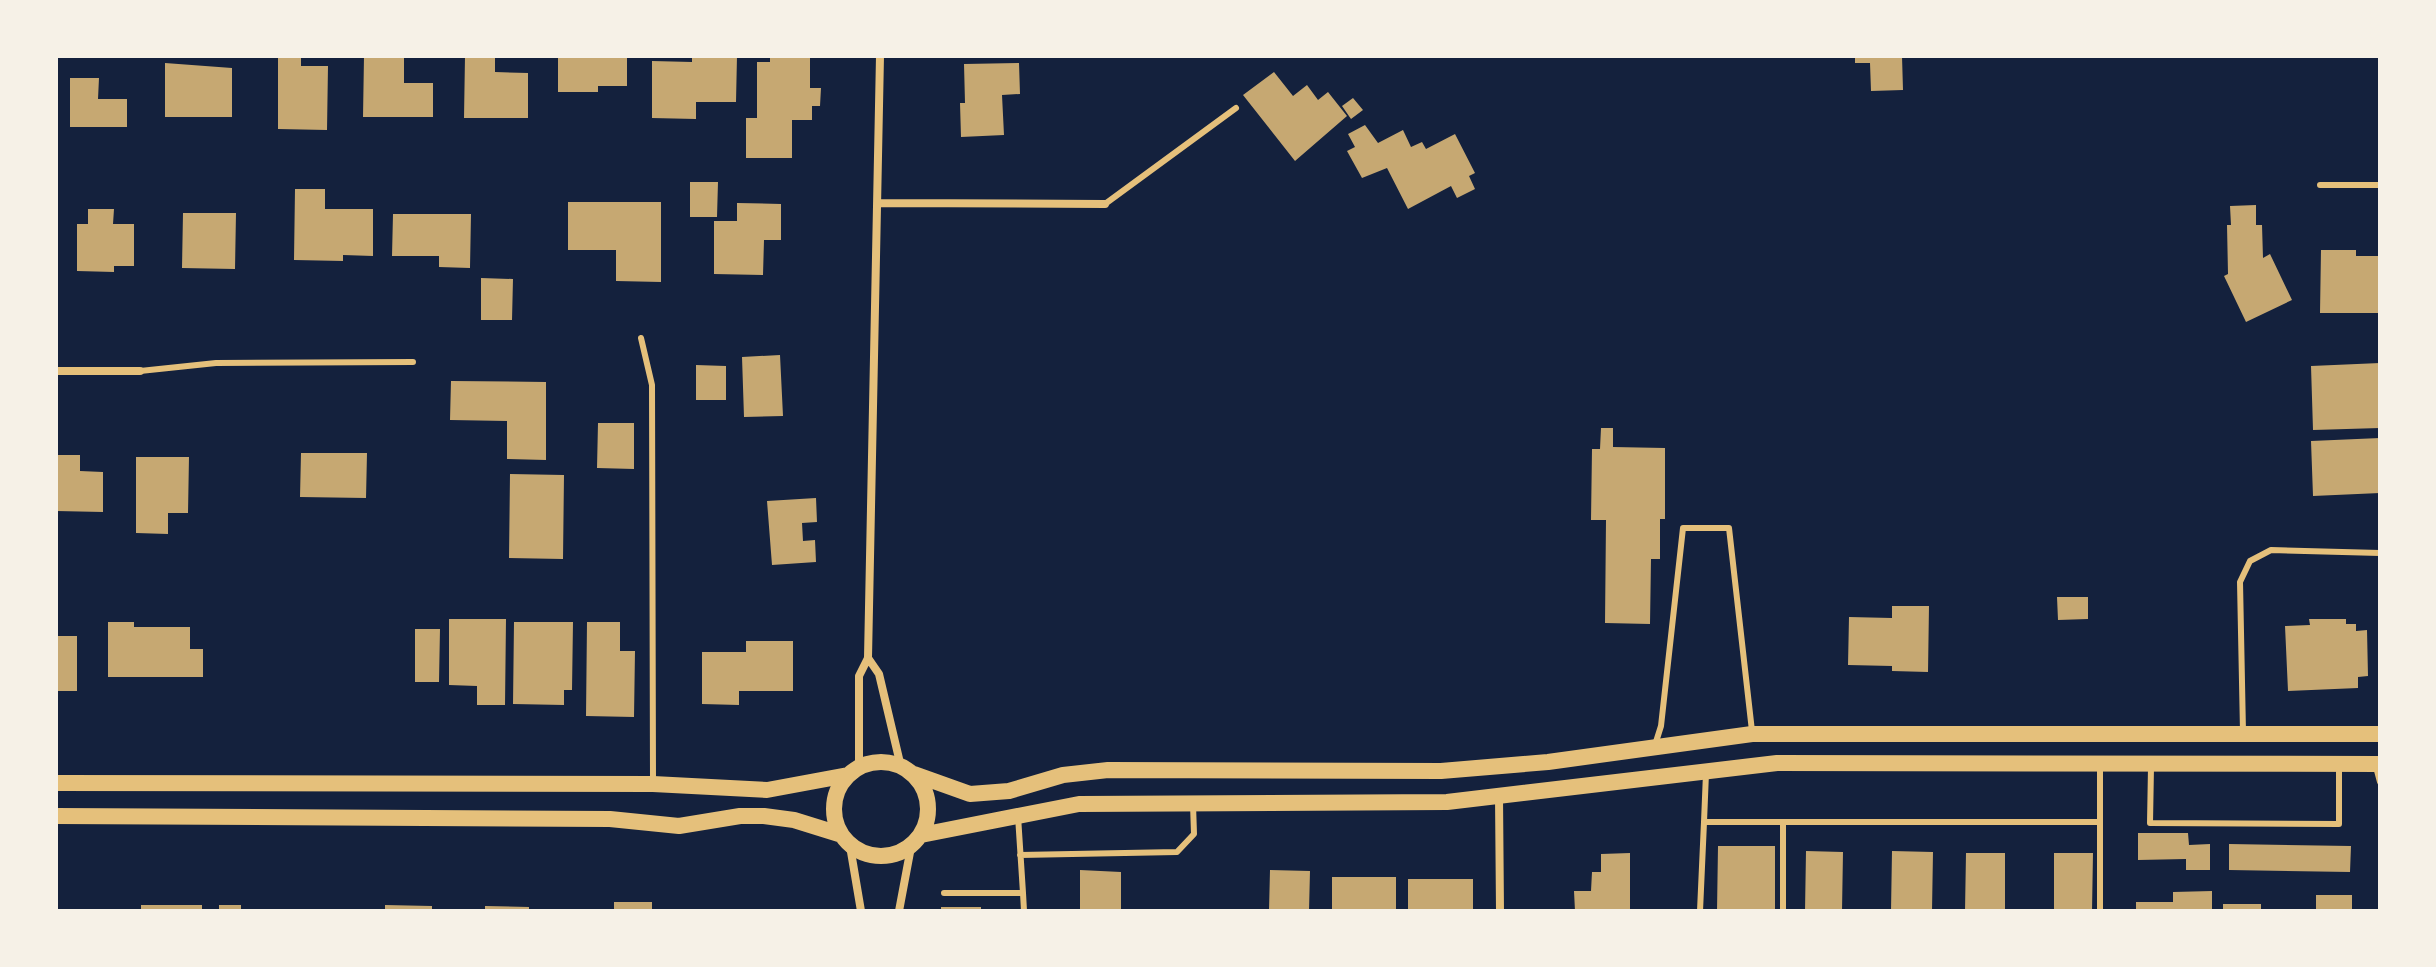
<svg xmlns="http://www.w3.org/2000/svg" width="2436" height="967" viewBox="0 0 2436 967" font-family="Cabin,sans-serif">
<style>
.building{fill:#c6a872}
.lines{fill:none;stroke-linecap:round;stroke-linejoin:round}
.service{stroke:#e5c07b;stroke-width:6}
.minor{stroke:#e5c07b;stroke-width:8}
.secondary{stroke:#e5c07b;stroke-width:16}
</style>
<rect width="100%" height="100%" fill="#14213d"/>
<!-- building -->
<path class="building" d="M278,56H301V66H328L327,130L278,129Z
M364,56H404V83H433V117H363Z
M465,56H495V72L528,73V118H464Z
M558,56H627V86H598V92H558Z
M692,56H737L736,102H696V119L652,118V61L692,62Z
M770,56H810V88H821L820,106H812V120H792V158H746V118H757V62H770Z
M1855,56H1902L1903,90L1871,91L1870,63H1855Z
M165,63L232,68V117H165Z
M1019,63L1020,94L1002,95L1004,135L961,137L960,103H965L964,64Z
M1274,72L1293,96L1307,85L1318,100L1328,92L1347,116L1295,161L1243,95Z
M70,78H99L98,99H127V127H70Z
M1353,98L1363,110L1351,119L1342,106Z
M1365,125L1378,143L1403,130L1411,147L1422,142L1426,149L1455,134L1475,173L1469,176L1475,189L1457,198L1451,186L1408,209L1387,168L1362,178L1347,151L1355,147L1348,134Z
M690,182H718L717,217H690Z
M295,189H325V209H373V256L343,255V261L294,260Z
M568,202H661V282L616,281V250H568Z
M737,203L781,204V240H764L763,275L714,274V221H737Z
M2256,205V225H2262L2263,258L2270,254L2292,300L2246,322L2224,276L2228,274L2227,225H2231L2230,206Z
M88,209H114L113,224H134V266H114V272L77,271V224H88Z
M183,213H236L235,269L182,268Z
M393,214H471L470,268L439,267V256H392Z
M2321,250H2356V256H2380V313H2320Z
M481,278L513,279L512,320H481Z
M780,355L783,416L744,417L742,357Z
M2380,363V428L2313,430L2311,366Z
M696,365L726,366V400H696Z
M451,381L546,382V460L507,459V421L450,420Z
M598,423H634V469L597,468Z
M1601,428H1613V447L1665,448V519H1660V559H1651L1650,624L1605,623L1606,520H1591L1592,449H1600Z
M2380,438V493L2313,496L2311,441Z
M301,453H367L366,498L300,497Z
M56,455H80V471L103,472V512L56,511Z
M136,457H189L188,513H168V534L136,533Z
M510,474L564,475L563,559L509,558Z
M816,498L817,522L802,523L803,541L815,540L816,562L772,565L767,501Z
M2057,597H2088V619L2058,620Z
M1892,606H1929L1928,672L1892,671V666L1848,665L1849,617L1892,618Z
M449,619H506L505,705H477V686L449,685Z
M2309,619H2346V624H2356V631L2367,630L2368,676L2358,677V688L2288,691L2285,626L2310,625Z
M108,622H134V627H190V649H203V677H108Z
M514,622H573L572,690H564V705L513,704Z
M587,622H620V651H635L634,717L586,716Z
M415,629H440L439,682H415Z
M56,636H77V691H56Z
M746,641H793V691H739V705L702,704V652H746Z
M2138,833H2188L2189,845L2210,844V870H2186V859L2138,860Z
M2229,844L2351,846L2350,872L2229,870Z
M1718,846H1775V911H1717Z
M1806,851L1843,852L1842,911H1805Z
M1892,851L1933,852L1932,911H1891Z
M1630,853V911H1575L1574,891H1591L1592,872H1601V854Z
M1966,853H2005V911H1965Z
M2054,853H2093L2092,911H2054Z
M1080,870L1121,872V911H1080Z
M1270,870L1310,871L1309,911H1269Z
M1332,877H1396V911H1332Z
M1408,879H1473V911H1408Z
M2212,891V911H2136V902H2173V892Z
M2316,895H2352V911H2316Z
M614,902H652V911H614Z
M2223,904H2261V911H2223Z
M141,905H202V911H141Z
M219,905H241V911H219Z
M385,905L432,906V911H385Z
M485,906L529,907V911H485Z
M941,907H981V911H941Z"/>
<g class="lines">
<!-- service -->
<path class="service" d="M2320,185H2380
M1105,204L1236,108
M641,338L652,385L653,781
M140,371L216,363L413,362
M2243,732L2240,582L2250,561L2271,550L2380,553
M1655,745L1661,726L1683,528H1729L1752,731
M2151,767L2150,823L2339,824V767
M2376,767L2380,782
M1706,773L1704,822H2100V767
M1783,822V911
M1020,855L1177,852L1194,834L1193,804
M944,893H1023L1018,816
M1023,893L1024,911
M1700,911L1704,822
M2100,911V822"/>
<!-- minor -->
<path class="minor" d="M878,203L1105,204
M56,371H140
M868,658L879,674L901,767
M859,767V676L868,658L880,56
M1499,797L1500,911
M850,846L861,911
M899,911L911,847"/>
<!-- secondary -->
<path class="secondary" d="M834 809a47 47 0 1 1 94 0a47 47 0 1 1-94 0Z
M914,774L970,794L1009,791L1063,775L1108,770L1441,771L1548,762L1752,734H2380
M56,783L653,784L767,790L848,775
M56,816L610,819L679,826L740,816H764L794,820L839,834
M921,835L1079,804L1447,802L1777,763L2380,764"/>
</g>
<!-- border -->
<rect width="2436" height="967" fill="none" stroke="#f6f1e7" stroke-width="116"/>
</svg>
